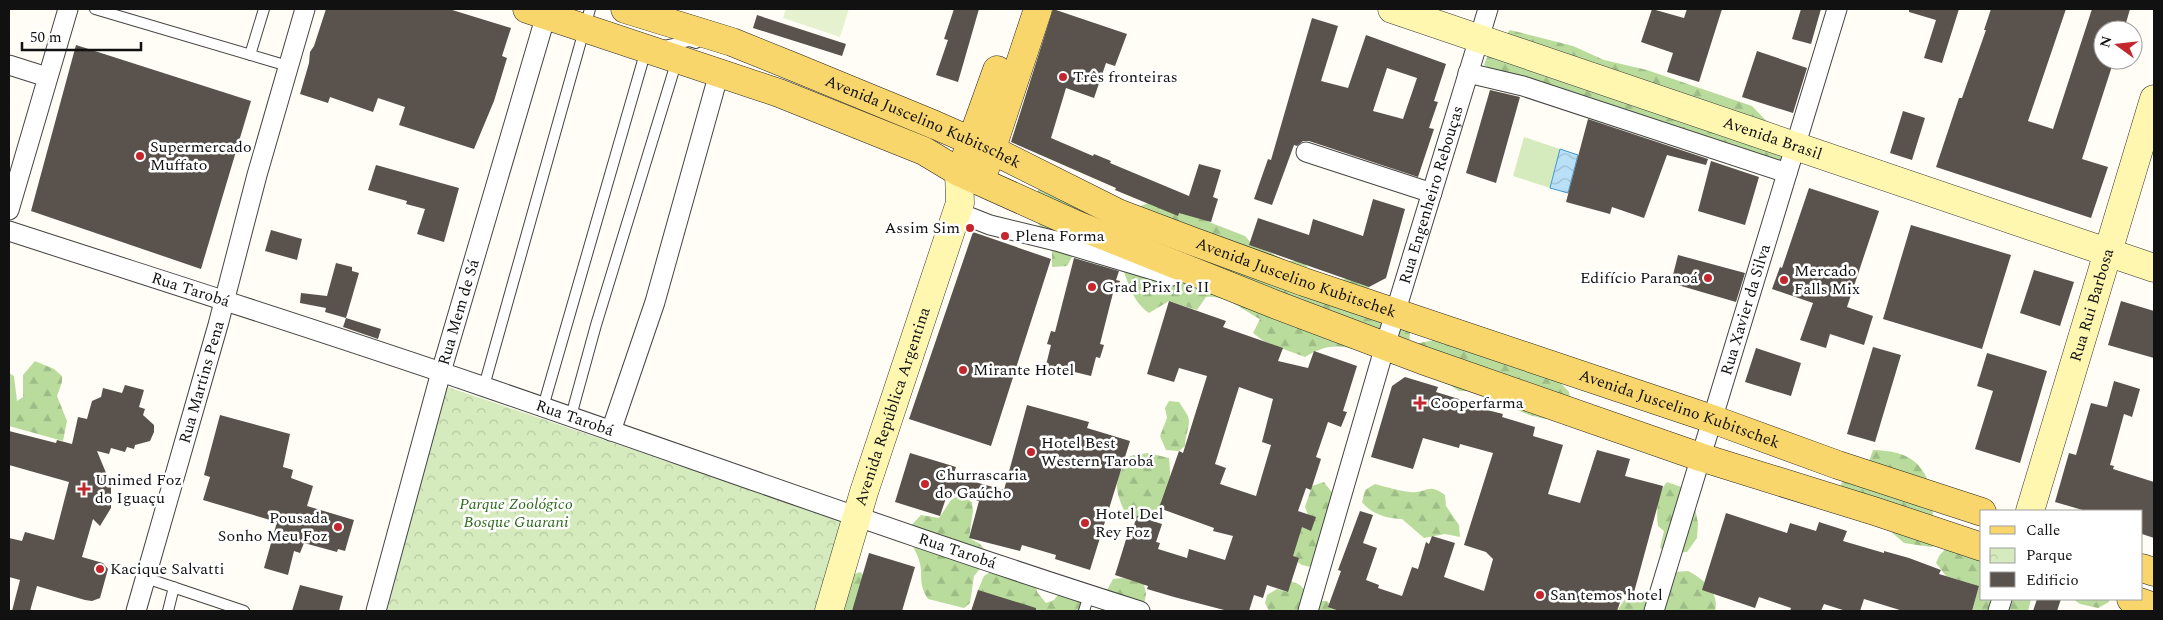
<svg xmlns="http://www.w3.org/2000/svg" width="2163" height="620" viewBox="0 0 2163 620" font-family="Spectral,serif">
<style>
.forest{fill:url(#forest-firs)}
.park{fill:url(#park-crowns)}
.garden{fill:#d5ebbd}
.pitch{fill:#e6f2cf}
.water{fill:url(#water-waves);stroke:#3f96cf}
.building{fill:#5a524d;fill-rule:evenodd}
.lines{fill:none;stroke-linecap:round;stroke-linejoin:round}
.lane-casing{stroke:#444;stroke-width:12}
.street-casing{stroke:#444;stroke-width:21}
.secondary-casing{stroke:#333;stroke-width:29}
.primary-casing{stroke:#222;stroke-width:29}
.lane{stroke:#fff;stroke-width:10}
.street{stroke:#fff;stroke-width:19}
.secondary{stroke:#fff6b0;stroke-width:28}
.primary{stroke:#f9d66b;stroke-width:28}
.poi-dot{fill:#c4262e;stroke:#fff;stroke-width:2}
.labels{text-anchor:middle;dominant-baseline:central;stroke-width:5;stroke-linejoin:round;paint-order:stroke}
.poi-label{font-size:16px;fill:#111;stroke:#fff;text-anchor:start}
.street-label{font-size:16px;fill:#111;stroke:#fff}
.park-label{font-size:16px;font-style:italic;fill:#2f6b1f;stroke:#fff}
</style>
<defs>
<pattern id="forest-firs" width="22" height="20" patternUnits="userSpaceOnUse" patternTransform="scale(1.25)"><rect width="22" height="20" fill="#b9dc9c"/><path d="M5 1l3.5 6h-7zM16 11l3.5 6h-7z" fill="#9ebc85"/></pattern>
<pattern id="park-crowns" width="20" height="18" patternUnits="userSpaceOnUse" patternTransform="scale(1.25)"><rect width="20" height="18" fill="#d5ebbd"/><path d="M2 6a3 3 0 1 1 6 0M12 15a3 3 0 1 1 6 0" fill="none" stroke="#b6c8a1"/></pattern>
<pattern id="water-waves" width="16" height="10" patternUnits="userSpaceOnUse" patternTransform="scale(1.25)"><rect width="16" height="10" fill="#b9e0f7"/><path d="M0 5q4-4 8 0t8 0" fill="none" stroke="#9ebfd3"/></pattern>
</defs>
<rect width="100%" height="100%" fill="#fffdf5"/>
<!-- forest -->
<path class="forest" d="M1510,30L1573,46L1604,60L1647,70L1752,106L1793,148L1785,172L1503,77L1484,65L1488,54Z
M1055,185L1132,210L1152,201L1200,209L1209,222L1245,236L1252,244L1287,261H1302L1313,273L1340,280L1364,276L1369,285L1367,297L1400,318L1410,333L1409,344L1382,360C1353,348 1334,338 1305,357L1265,342L1253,333L1260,319C1245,311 1225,294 1206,297L1197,310L1169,301L1149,313C1132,301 1127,281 1121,262L1076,250L1067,266L1052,267V245L1047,243L1030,205L1039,189Z
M1445,338L1555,377L1569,392L1572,409L1561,418L1545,419L1529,415L1471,391H1459L1450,385L1424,375L1414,344Z
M35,361L54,369L62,376V382L57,396L67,421L63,441L9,426V373L14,376L17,401L23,397V375Z
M1169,401L1179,402C1182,407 1189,415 1189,421C1189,429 1185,436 1185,446L1179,451L1166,450L1160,436L1167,418L1165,408Z
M1809,450L1868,464L1873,450C1910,451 1926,463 1934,500C1935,505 1932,510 1933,515C1936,525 1937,535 1938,545L1931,547L1904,543L1889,530L1837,500L1845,471L1801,466Z
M1148,453L1169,458C1171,475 1172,512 1152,518C1145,520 1136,519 1128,520C1116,490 1110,486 1130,456Z
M1324,482L1334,495L1326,532L1319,534L1326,542L1315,568L1302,565L1287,555L1284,533L1310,520L1305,507L1312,486Z
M1667,482L1684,488L1694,503L1698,523L1697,538L1687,552L1669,553L1660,548L1664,531L1658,526C1656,512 1657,493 1667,482Z
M1375,484C1387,487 1398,491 1411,492C1427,494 1427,482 1445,495L1446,506L1459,525L1460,537L1445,534L1424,538L1402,519C1388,519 1371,514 1362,502L1365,490Z
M959,495L972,502L973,511L969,538L980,544L986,552L982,566L974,576L970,603L964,608L928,599C917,582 924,575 919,560C916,550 909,542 906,531L921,515L939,518L951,500Z
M1948,546L1982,550V599H2031L2028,611H1972L1979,586L1946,576L1936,563L1939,556Z
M995,569L1035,580L1037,592L1046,603L1054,600L1061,591L1080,601L1084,611H1033L983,599L978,590L984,576Z
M1688,571C1703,579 1720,592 1715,611H1617L1627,596L1640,598L1652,604L1674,572Z
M860,572C876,586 882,590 879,611H829L839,580Z
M1123,578L1144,584L1146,594L1144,605L1106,592L1113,579Z
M1291,581L1300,585L1314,601H1327L1336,611H1269L1265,603L1267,595L1277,589L1287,592Z
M2073,599H2109V602L2098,608L2080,604Z"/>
<!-- park -->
<path class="park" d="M445,386L846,522L819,611H387Z"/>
<!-- garden -->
<path class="garden" d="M1524,137L1560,149L1550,188L1513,176Z"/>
<!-- pitch -->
<path class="pitch" d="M786,9H849L840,37L783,18Z"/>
<!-- water -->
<path class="water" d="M1560,149L1578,155L1568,193L1550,188Z"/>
<!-- building -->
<path class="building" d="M326,9H449L511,28L502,56L507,58L494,101L474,149L399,125L405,107L378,98L373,112L330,97L328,103L300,94L309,63L310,52L314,46Z
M954,9H979L958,82L936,75L948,40L944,39Z
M1053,9L1127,34L1115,66L1106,63L1094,98L1066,88L1051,138L1093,156L1094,154L1111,161L1110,163L1189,196L1199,164L1221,170L1213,197L1218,199L1211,222L1179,213L1178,216L1115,190L1116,188L1011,142Z
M1652,9L1684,18L1687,9H1722L1699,82L1667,72L1673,53L1641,42Z
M1801,9H1821L1811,44L1792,39Z
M1909,9H1959L1942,63L1924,58L1936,20L1909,12Z
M1991,9H2066L2028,121L2053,129L2092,9H2130L2124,30H2103V60H2114L2082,159L2108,167L2091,218L1936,167L1959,98H1962L1986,30H1984Z
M757,15L846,44L842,56L753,28Z
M1312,18L1338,26L1321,81L1348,88L1366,35L1446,64L1434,101L1438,102L1429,128L1434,129L1418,177L1309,141H1303L1297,146L1294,145L1272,205L1254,199L1268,159L1271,160ZM1387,68L1417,78L1403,119L1373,111Z
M76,45L251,101L201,269L31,211Z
M1757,51L1807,68L1793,113L1742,97Z
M1490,90L1520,97L1496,183L1466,173Z
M1903,111L1925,118L1912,160L1890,153Z
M1588,119L1708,159L1706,165L1667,155L1644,218L1612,207L1610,214L1566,202Z
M1711,161L1759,177L1745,225L1698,211Z
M376,165L459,188L444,242L417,234L425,209L406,204L407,201L368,190Z
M1809,188L1879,211L1847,307L1873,316L1864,345L1830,334L1826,348L1800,340L1813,303L1772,289L1780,267L1782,268Z
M1373,199L1405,209L1386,278L1369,287L1249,245L1258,218L1309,235L1313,219L1363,236Z
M1911,225L2011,255L1982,349L1883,319Z
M271,230L302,239L297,260L265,251Z
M973,232L1051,259L991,446L909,419Z
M1678,255L1745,273L1736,302L1671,283Z
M1074,258L1119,271L1116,280L1120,281L1116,294L1113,293L1100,344L1104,345L1100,358L1096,357L1091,376L1046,365L1051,345L1047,344L1051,331L1055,332Z
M336,263L352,267V271L359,273L346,318L325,312L326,308L300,303L301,293L327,296Z
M2034,270L2074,282L2060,326L2020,313Z
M1169,301L1226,321L1223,327L1283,348L1278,361L1308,368L1314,351L1357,366L1343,411L1347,412L1341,427L1328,422L1316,457L1321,459L1311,490L1306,488L1298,511L1316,517L1311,531L1302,527L1293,556L1299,558L1288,592L1267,585L1263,598L1254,595L1249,611H1228L1174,597L1147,589L1148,586L1115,575L1128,533L1131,534L1137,516L1162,524L1156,542L1160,543L1158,549L1187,558L1189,549L1225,560L1233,536L1213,531L1214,528L1159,508L1179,451L1183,453L1207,376L1179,368L1174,382L1147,374ZM1239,387L1273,399L1262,442L1271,445L1256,496L1220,484L1226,468L1215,464Z
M2121,301L2154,311V358L2108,345Z
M346,318L381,329L378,339L343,327Z
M1873,347L1901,355L1875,442L1847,434Z
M1756,348L1801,363L1791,396L1745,382Z
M1987,353L2047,371L2020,463L1975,449L1993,391L1977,386Z
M1405,377L1438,387L1436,392L1472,403L1471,406L1503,414L1502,417L1535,427L1533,436L1563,445L1548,494L1580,503L1597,450L1630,459L1625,476L1663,486L1633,596L1623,594L1617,611H1339L1328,607L1341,571L1338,570L1360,511L1373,515L1363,543L1377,548L1366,580L1379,585L1378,588L1402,596L1412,567L1418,569L1426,542L1429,544L1432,536L1455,543L1444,577L1484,591L1493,559L1486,552L1464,545L1493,453L1460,444L1459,448L1423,438L1413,469L1371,457L1392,386Z
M2114,381L2140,389L2132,417L2124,414L2110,465L2114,466L2113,469L2154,482V538L2142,534V511H2086L2055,502L2069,453L2076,455L2091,403L2107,407Z
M125,385L144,390L139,407L145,409L143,415L154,425V432L150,441L135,445L134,449L127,447L125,452L111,448L109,454L97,451L111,485V508L100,526L93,519L82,557L103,563L108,569L100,598L92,601L85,600L37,586L30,611H12L20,580L9,577V538L22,541L25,532L54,540L69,482L9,465V431L56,443L57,440L72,444L78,417L87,419L92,401L101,397L103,388L122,393Z
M1027,405L1089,422L1087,428L1130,441L1090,570L1055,559L1056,555L1022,545L1020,551L969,538L979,501L948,492L940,516L895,502L910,453L956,467L953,476L1004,490Z
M220,415L290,434L283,467L293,470L291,478L313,486L307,506L354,520L345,551L338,549L337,552L304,543L300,553L294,551L288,575L264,568L277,522L203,500L210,477L204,475Z
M1726,513L1787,533L1790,523L1816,531L1819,522L1847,531L1843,541L1884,553V551L1909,558L1941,570L1939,574L1979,586L1972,611H1903L1864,599L1860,611H1846L1824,604L1821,611H1790L1791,608L1759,597L1755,608L1702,590Z
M869,553L915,567L902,611H852Z
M300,585L343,596L339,611H292Z
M978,590L1036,608V611H971Z
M2037,599H2061L2057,611H2033Z"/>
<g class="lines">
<!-- lane casing -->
<g class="lane-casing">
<path id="lane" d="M95,9L288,66
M664,46L689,41L696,43
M250,55L264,9
M484,386L590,9
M543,407L646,50
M571,416L596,325L677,60
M146,578L244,611
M168,611L174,587
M1084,611L1089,595"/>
</g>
<!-- street casing -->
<g class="street-casing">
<g id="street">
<path d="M9,65L47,77"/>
<path d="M1468,73L1523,86L1787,173"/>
<path d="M1306,152L1432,193"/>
<path d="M9,210L68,9"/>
<path d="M957,212L990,225L1056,241L1173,276"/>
<path id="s1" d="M9,231C166,282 325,332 482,386C701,461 919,541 1140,611"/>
<path d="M611,431L655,302L719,73"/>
<path id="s2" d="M136,611L218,325L257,175L305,9"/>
<path id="s3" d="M376,611L441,372L546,15"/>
<path id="s4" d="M1308,611L1385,346L1488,9"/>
<path id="s5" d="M1654,611L1837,9"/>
<path d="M1998,611L2002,599"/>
</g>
</g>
<!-- secondary casing -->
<g class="secondary-casing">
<g id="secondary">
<path id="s6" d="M1392,9L2154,268"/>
<path id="s7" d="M2030,511L2154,99"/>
<path id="s8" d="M829,611L864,492L960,203L959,172"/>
</g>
</g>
<!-- primary casing -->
<g class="primary-casing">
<g id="primary">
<path d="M527,9L779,93L924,151L959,172L1077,225L1274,304L1422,360L1700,457L1874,511L1982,547"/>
<path id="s9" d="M625,9L732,42L794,67L935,125L992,150L1118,213L1192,241L1304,282L1712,419L1838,465L1982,512"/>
<path d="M965,159L997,70"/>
<path d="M986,166L1038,9"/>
<path d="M2142,568L2154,572"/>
<path d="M2131,599L2154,607"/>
</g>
</g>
<!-- lane -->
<use href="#lane" class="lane"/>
<!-- street -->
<use href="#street" class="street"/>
<!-- secondary -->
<use href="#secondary" class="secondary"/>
<!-- primary -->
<use href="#primary" class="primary"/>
</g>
<!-- markers -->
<g class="poi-dot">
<circle cx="1063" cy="77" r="5"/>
<circle cx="140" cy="156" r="5"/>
<circle cx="970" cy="228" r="5"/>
<circle cx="1005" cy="236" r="5"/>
<circle cx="1708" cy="278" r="5"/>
<circle cx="1784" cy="280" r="5"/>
<circle cx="1092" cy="287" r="5"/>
<circle cx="963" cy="370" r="5"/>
<path d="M1417.5 395.5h5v5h5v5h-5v5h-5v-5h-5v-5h5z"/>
<circle cx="1031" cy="452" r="5"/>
<circle cx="925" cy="484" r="5"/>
<path d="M81.5 481.5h5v5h5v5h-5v5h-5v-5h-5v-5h5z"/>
<circle cx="1085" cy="523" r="5"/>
<circle cx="338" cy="527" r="5"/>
<circle cx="100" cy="569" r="5"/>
<circle cx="1540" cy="595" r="5"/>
</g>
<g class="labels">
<!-- poi labels -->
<g class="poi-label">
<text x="1073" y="77">Três fronteiras</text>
<text x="150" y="147">Supermercado<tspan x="150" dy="18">Muffato</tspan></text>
<text x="960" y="228" text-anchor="end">Assim Sim</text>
<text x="1015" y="236">Plena Forma</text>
<text x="1794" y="271">Mercado<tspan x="1794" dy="18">Falls Mix</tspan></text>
<text x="1698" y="278" text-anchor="end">Edifício Paranoá</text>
<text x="1102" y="287">Grad Prix I e II</text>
<text x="973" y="370">Mirante Hotel</text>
<text x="1430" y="403">Cooperfarma</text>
<text x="1041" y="443">Hotel Best<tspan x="1041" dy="18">Western Tarobá</tspan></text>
<text x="935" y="475">Churrascaria<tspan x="935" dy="18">do Gaúcho</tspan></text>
<text x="95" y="480">Unimed Foz<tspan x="95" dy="18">do Iguaçu</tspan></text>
<text x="1095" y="514">Hotel Del<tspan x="1095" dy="18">Rey Foz</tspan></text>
<text x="328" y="518" text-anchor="end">Pousada<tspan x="328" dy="18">Sonho Meu Foz</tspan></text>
<text x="110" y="569">Kacique Salvatti</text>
<text x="1550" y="595">San temos hotel</text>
</g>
<!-- street labels -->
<g class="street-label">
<text stroke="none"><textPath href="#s9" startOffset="319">Avenida Juscelino Kubitschek</textPath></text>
<text stroke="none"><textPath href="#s6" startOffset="402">Avenida Brasil</textPath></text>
<text stroke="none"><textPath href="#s4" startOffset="434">Rua Engenheiro Rebouças</textPath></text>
<text stroke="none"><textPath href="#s9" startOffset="724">Avenida Juscelino Kubitschek</textPath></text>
<text stroke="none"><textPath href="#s1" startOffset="191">Rua Tarobá</textPath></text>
<text stroke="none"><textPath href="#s7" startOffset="215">Rua Rui Barbosa</textPath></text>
<text stroke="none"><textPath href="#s5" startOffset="315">Rua Xavier da Silva</textPath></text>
<text stroke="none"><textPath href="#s3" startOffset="310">Rua Mem de Sá</textPath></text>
<text stroke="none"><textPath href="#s2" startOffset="238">Rua Martins Pena</textPath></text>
<text stroke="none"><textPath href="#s8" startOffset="214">Avenida República Argentina</textPath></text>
<text stroke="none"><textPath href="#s9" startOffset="1129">Avenida Juscelino Kubitschek</textPath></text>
<text stroke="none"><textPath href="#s1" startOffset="596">Rua Tarobá</textPath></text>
<text stroke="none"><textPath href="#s1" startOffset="1001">Rua Tarobá</textPath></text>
</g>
<!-- park labels -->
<g class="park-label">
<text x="516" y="504">Parque Zoológico<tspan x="516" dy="18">Bosque Guarani</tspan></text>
</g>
</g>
<!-- border -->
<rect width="2163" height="620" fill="none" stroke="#111111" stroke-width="20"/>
<!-- legend -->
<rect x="1980" y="510" width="162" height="90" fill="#ffffff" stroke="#a0a0a0"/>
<rect x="1990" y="526" width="25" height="8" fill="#f9d66b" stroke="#a0a0a0"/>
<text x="2026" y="535" font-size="15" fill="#111111">Calle</text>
<rect x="1990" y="548" width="25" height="15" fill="url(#park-crowns)" stroke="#a0a0a0"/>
<text x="2026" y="560" font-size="15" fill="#111111">Parque</text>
<rect x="1990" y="572" width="25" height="15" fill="#5a524d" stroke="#a0a0a0"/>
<text x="2026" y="585" font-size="15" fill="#111111">Edificio</text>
<!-- north arrow -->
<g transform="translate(2118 45) rotate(285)"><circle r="24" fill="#ffffff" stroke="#a0a0a0"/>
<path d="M0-4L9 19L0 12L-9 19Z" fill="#c4262e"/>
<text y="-8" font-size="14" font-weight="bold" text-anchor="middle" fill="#111111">N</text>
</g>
<!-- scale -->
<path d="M22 42v8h119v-8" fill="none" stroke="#111111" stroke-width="2.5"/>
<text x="30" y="42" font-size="15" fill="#111111" stroke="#ffffff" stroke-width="4" paint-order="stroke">50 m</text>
</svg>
